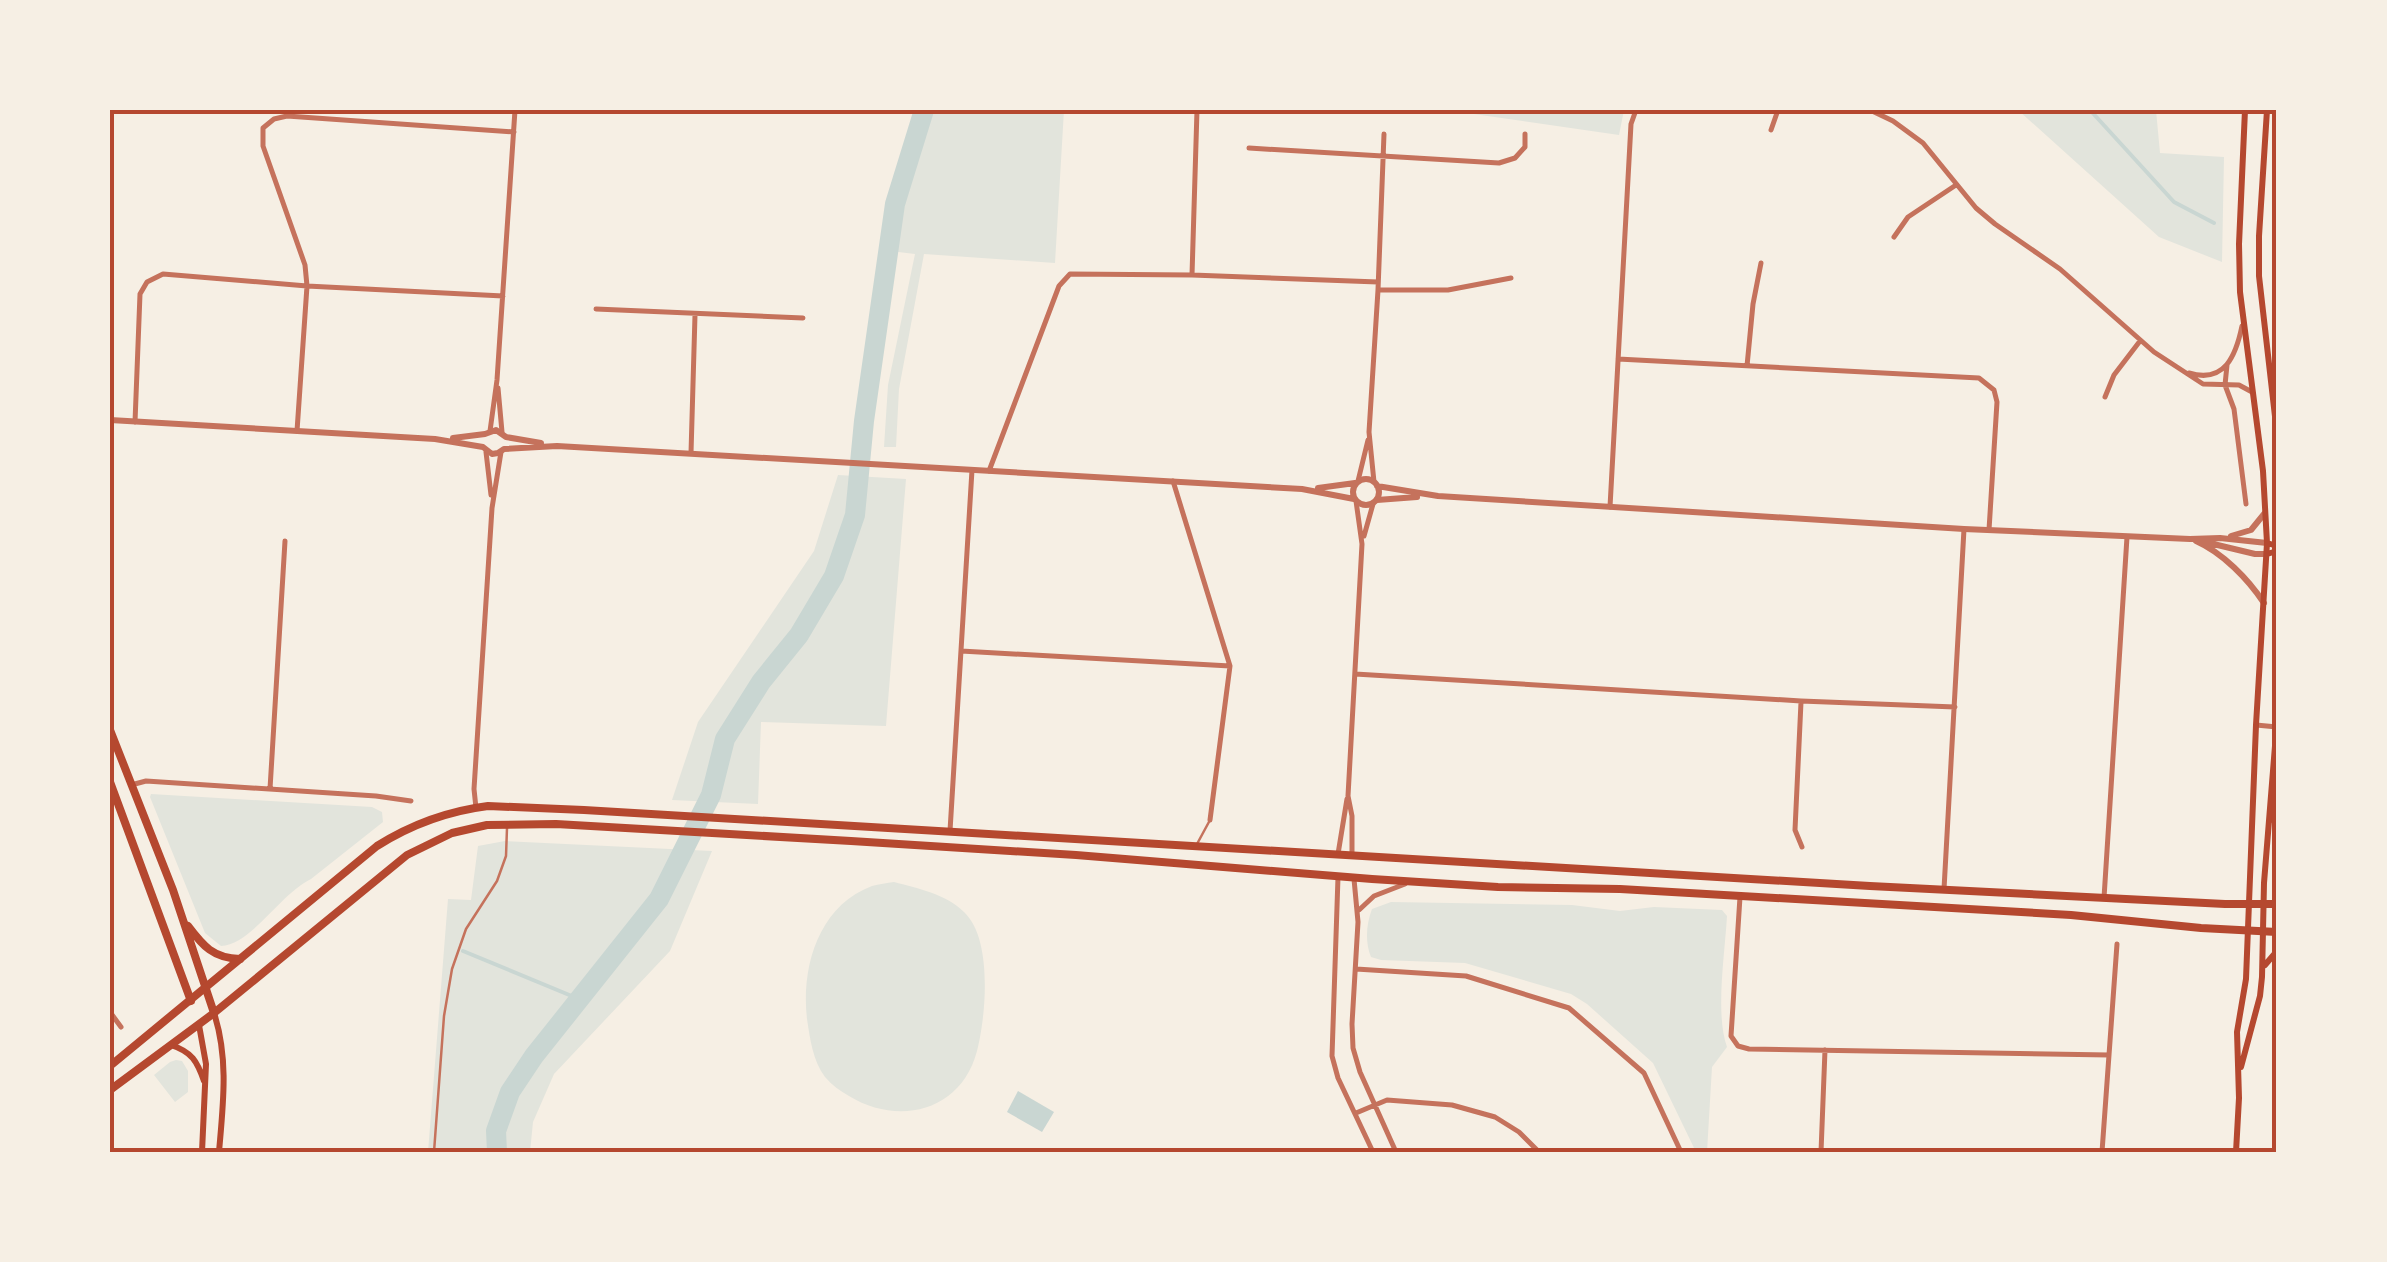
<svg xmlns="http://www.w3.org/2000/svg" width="2387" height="1262" viewBox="0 0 2387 1262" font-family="'Open Sans',sans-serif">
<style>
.green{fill:#e2e4dc}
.water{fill:#c9d6d2}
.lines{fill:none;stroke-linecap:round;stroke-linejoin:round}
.stream{stroke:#c9d6d2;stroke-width:4}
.river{stroke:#c9d6d2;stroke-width:20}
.service{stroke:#c5725c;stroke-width:2.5}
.minor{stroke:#c5725c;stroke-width:5}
.tertiary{stroke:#c5725c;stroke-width:6}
.secondary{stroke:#b5482f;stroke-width:6}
.primary{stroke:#b5482f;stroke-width:8}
.trunk{stroke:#b5482f;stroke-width:8}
.neatline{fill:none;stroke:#b5482f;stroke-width:4}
</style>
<rect width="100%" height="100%" fill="#f6efe4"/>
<!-- green -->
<path class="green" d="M924,110H1064L1055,263L924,254L899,389L896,447H884L888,385L915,254L890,251L895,204Z
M1446,110H1624L1619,135Z
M2018,110H2156L2160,153L2224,157L2222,262L2159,237Z
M838,475L906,479L886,726L761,722L758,804L672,800L698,722L814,551Z
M151,794L372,807L382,812L383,822L311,879C280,894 252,944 221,946L205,933L150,797Z
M505,841L712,851L670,951L554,1074L533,1122L530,1152H428L448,899L471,900L478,846Z
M894,882C917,888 946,894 964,912C993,939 986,1016 977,1051C961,1112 898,1126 849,1096C840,1091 832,1085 825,1077C813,1061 810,1039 807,1019C801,968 818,906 872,886C879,884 887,883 894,882Z
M1391,902L1572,905L1620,911L1654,907L1722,910L1727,916C1725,953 1715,1014 1727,1047L1712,1067L1707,1152H1696L1653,1063L1587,1004L1571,994L1465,963L1381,960L1371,957C1365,942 1366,925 1372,909Z
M176,1060L182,1061L188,1071V1092L175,1102L154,1075L170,1062Z"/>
<!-- water -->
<path class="water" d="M1018,1091L1054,1112L1042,1132L1007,1112Z"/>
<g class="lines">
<!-- stream -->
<path class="stream" d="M2090,110L2174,202L2214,223
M463,951L579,999"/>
<!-- river -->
<path class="river" d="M497,1152L496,1131L510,1092L534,1056L659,899L711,795L725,739L761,682L799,635L834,576L855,515L864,421L895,204L924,110"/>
<!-- service -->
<path class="service" d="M1197,844L1210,820
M434,1152L444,1016L452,969L466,929L497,881L506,856L507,828"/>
<!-- minor -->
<path class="minor" d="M1870,110L1893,121L1923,143L1976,208L1995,224L2060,269L2154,352L2203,384L2239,385L2252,392
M1771,130L1778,110
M1249,148L1499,163L1515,158L1525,147V134
M1894,237L1908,217L1956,185
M1192,275L1197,110
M1378,290H1448L1511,278
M596,309L803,318
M1618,359L1979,378L1994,390L1997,402L1989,530
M2227,365L2225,385L2234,409L2246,504
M1747,366L1753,304L1761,263
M2189,373C2225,384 2236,355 2242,326
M498,388L502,432
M2105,397L2114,375L2140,341
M135,422L140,294L147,282L163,274L307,286L503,296
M297,431L307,286L305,265L263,146V128L274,119L287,116L514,132
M490,431L497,380L515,110
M486,452L491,495
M691,453L695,315
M989,471L1059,286L1070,274L1192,275L1378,282
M1173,481L1230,666L1210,820
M1358,481L1368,440
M1374,482L1369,432L1378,290L1384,134
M1610,507L1631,124L1636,110
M1364,536L1373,504
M961,651L1230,666
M1355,674L1801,701L1955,707
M1801,702L1795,830L1802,847
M2256,725L2277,727
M131,785L146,781L376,796L411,801
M270,789L285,541
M476,808L474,789L492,508L501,452
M950,831L972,470
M1338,854L1347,799
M1352,855V816L1348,796L1362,544L1356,501
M1338,877L1332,1056L1338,1078L1373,1152
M1354,879L1358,922L1352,1024L1353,1048L1360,1072L1396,1152
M1944,889L1964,529
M1740,897L1731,1036L1738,1046L1749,1049L2109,1055
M2104,898L2127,537
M1359,910L1374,896L1405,884
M1356,969L1466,976L1569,1008L1644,1073L1681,1152
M110,1012L121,1027
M1356,1113L1387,1100L1452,1105L1495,1117L1519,1132L1539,1152
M1821,1152L1825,1050
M2102,1152L2117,944"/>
<!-- tertiary -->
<path class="tertiary" d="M110,420L435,439L483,447L492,454L498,453L504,449L557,446L1302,489L1354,499
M453,438L485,434L496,430L506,437L541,443
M1353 492a13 13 0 1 1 26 0a13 13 0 1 1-26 0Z
M1377,486L1438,496L1964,529L2190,539L2220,538L2267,543
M1318,488L1355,483
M1377,500L1417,497
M2231,536L2251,530L2264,514
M2196,541C2223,553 2248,579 2264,603
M2205,542L2255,554H2267"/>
<!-- secondary -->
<path class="secondary" d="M2267,110L2259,236V276L2277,434
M2267,543L2277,546
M2267,554L2277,551
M2273,810L2277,836
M2265,965L2277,951
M214,1013C229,1059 223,1105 219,1152
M199,1025L206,1064L202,1152
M171,1045C192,1052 197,1061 204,1081
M2241,1067L2260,996L2262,977L2264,883L2277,721
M2236,1152L2239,1098L2237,1032L2246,979L2256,725L2267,543L2263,471L2240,292L2239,244L2245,110"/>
<!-- primary -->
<path class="primary" d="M110,730L173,890L206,989
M110,782L191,1001
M188,926C203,946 213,958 240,959"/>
<!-- trunk -->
<path class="trunk" d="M206,989L214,1013
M110,1066L377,846C412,824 448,811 488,806L584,810L1870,886L2225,904H2277
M110,1090L214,1013L407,855L452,833L487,825L556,824L851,841L1076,855L1372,879L1498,887L1620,889L2071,915L2201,928L2277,932"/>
</g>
<!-- border -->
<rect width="2387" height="1262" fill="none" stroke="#f6efe4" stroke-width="225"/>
<rect x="112" y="112" width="2162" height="1038" class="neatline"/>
</svg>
